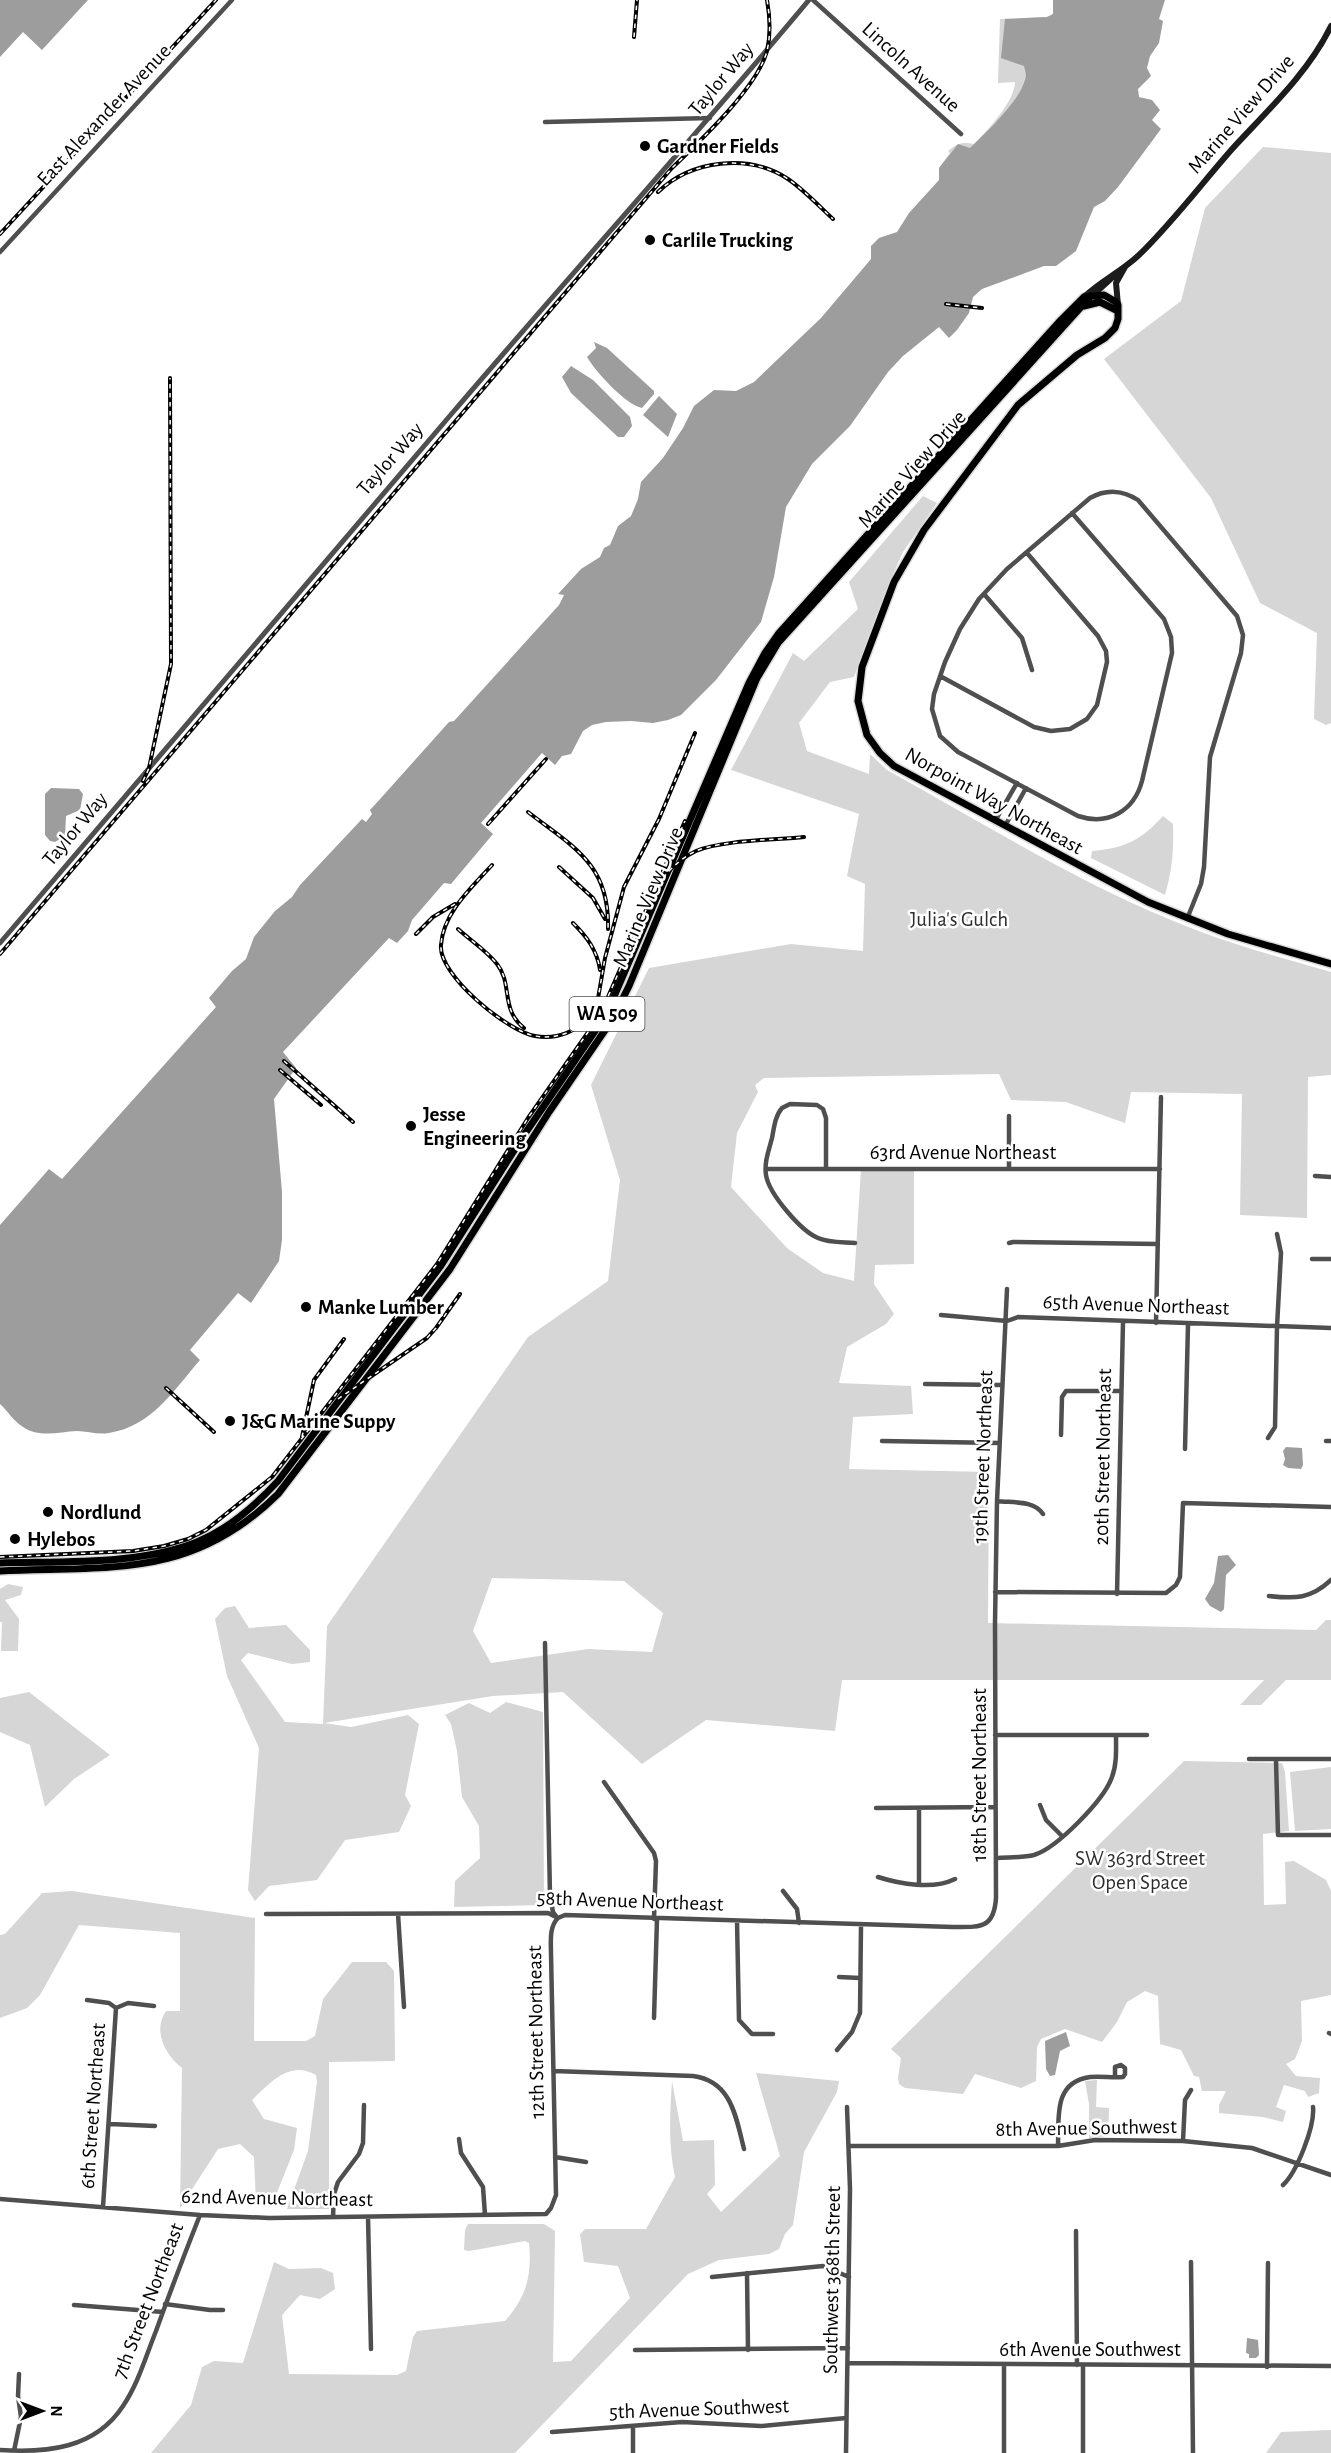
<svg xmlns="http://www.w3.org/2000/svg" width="1331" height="2453" viewBox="0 0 1331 2453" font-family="'Alegreya Sans',sans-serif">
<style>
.green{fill:#d6d6d6;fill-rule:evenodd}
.water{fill:#9d9d9d}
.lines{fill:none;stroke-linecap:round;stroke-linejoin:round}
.primary-casing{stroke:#dbdbdb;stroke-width:10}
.minor{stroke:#4f4f4f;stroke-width:4.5}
.tertiary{stroke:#4f4f4f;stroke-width:5}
.secondary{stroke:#1c1c1c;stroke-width:6}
.primary{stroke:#000;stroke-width:7}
.rail-casing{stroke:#000;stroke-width:4}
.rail{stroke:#fff;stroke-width:1.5;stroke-dasharray:4.5;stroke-linecap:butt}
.poi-dot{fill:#000;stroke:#fff;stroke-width:2}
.labels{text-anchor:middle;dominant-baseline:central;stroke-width:5;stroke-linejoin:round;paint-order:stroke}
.shield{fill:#fff;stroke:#4c4c4c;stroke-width:1.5}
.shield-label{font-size:20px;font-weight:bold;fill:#000}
.street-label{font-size:21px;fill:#000;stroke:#fff}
.poi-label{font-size:21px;font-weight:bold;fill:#000;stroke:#fff;text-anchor:start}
.park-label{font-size:21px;fill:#2d2d2d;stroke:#fff}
</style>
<rect width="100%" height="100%" fill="#fff"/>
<!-- green -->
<path class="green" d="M1053,0L1062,20L987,147L939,168L950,153L948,151C958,143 962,142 974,144C987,131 1015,101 1015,82L998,83L1000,19L1047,17L1053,14Z
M1263,147L1331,153V723L1326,725L1314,719L1317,633L1260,603L1211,498L1104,359L1181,301L1205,208Z
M923,496L937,503L903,552L890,581L854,677L830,682L799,723L807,751L869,774L870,754L887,770C988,826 1088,889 1196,930C1240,947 1286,959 1331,972V1075L1308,1077L1307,1218L1240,1215L1242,1094L1131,1092L1125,1123L1066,1102L1011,1100L999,1074L764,1078L755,1085L758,1092L737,1133L731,1187L787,1248L823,1273L854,1281L861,1169H914V1264L875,1265L874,1284L894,1314L886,1324L847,1347L839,1383L911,1386L913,1414L853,1417L849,1469L989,1472L988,1623L1316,1630L1326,1620H1331V1680H1286L1261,1705H1240L1264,1680H842L835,1731L706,1720L642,1764L563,1692L493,1696L324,1723L351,1727L408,1715L419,1724L405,1795L411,1806L399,1832L345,1840L317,1880L269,1886L255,1901L248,1890L259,1748L227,1676L215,1619L225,1608L235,1606L249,1628L286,1625L310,1650V1662L292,1664L248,1653L241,1660L285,1722L323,1724L327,1626L528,1337L608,1281L620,1180L591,1085L649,968L791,944L863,951L865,884L847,876L859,814L731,770L793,653L804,661L858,609L849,582ZM492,1578L624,1581L663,1613L652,1652L588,1649L491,1663L473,1631Z
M1163,816L1173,824C1174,849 1172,871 1165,895L1091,858L1092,851C1126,848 1141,840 1163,816Z
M8,1584L23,1587L21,1595L5,1600L19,1619L18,1651H1L2,1622H0V1589Z
M29,1692L110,1755L74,1779L45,1807L30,1745L0,1732V1698Z
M506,1702L543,1712L544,1905L454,1907L455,1881L480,1858L479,1826L462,1797L457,1751L451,1724L445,1715L469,1703L490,1713Z
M1184,1761L1282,1763L1285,1772L1289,1831L1263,1834L1264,1905L1286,1904L1285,1862L1294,1861L1326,1880L1331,1891V1995L1301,2001L1302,2041L1295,2059L1286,2064L1296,2076L1320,2078L1319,2093L1308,2097L1305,2091L1284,2085L1276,2107L1286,2111L1283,2122L1263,2117L1219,2113V2105L1226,2091H1202L1199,2077L1194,2076L1181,2050L1160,2044L1158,1996L1145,1991L1127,2002L1117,2022L1102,2042L1065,2029L1041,2039L1037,2047L1036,2081L1021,2088L975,2074L963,2094L905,2088L899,2084L898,2078L901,2058L891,2049Z
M1331,1767V1829L1295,1831L1290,1772Z
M72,1891L255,1918L254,2041H306L315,2036L323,1999L352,1962H386L394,1971L395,2061L329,2062V2209H287L308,2151L317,2082L316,2075C290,2060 271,2082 252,2100L264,2119L297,2128L294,2150L272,2205L256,2204L254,2157L240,2144L218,2149L180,2208L182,2068C166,2056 152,2031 166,2011H180V1933L79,1925L40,1995L27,2008L0,2018V1935L5,1934L42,1893Z
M756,2073L839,2081L837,2092L804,2152L793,2225L785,2234L779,2249L769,2254L719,2260L688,2274L515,2453H151L191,2405L202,2367L214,2361L243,2363L274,2262L289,2269L321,2268L333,2273L335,2289L320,2299L300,2295L282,2315L289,2374L397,2375L406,2371L413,2337L417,2331L505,2321C527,2296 532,2275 529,2243L525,2241L469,2251L464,2250L465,2230L468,2224H544L555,2231L553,2362L571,2361L630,2298L618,2266L584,2262L580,2234L585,2229H646L675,2177C668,2145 670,2113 672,2081L683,2141L714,2140L715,2185L707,2194L721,2212L780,2156Z
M1097,2080L1096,2107L1109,2108L1108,2136L1089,2138V2104L1085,2081Z
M1331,2430V2453H1266L1281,2432Z"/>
<!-- water -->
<path class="water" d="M0,0H88L42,50L23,32L0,57Z
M1053,0H1165L1159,19L1163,21L1159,43L1150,56L1147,68L1151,76L1138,89L1139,97L1152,100L1160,110L1152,120L1161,129L1118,187L1105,201L1094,207L1076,251L1056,266H1044L982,289L973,297L969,313L957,330L949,338L939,327L903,356L888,372L850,426L812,464L786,507L774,577L761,622L716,680L681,715L668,720L653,723L631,721L606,722L592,725L583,731L571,754L562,756L555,765L542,753L481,823L493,834L451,884L444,883L412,920L408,931L397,943L389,938L283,1052L296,1068L274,1099L282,1192V1240L279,1261L251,1303L238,1293L190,1350L200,1360C173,1391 152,1426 109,1433C98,1435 87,1431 77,1431C59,1432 39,1438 23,1427C13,1421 8,1411 0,1404V1225L49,1169L62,1179L216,1007L209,998L232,971L246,959L254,937L275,911L292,897L300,885L362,819L366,822L372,814L370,810L381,798L449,722L454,721L559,605L564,595L558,594L581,569L600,557L604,548L610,545L618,526L631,516L638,499L641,482L663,458L683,428L694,406L714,390L736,391L754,382L821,318L871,259V246L879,238L897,232L909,213L939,180V168L958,144L970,148C987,131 1018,103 1025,80C1027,75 1025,70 1024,66L1001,58L1005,19L1047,17L1053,14Z
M594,342L607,348L654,391V394L642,408C626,405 595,371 587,357L596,348Z
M571,366L593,380L630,417L632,426L624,437H618L571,393L562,377Z
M659,396L677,414L668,437L643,415Z
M51,788L79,789L83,794L80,810L66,816L65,836L55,842L50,841L45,835V794Z
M1286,1447L1302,1448L1303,1465L1301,1469L1288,1468L1283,1465L1285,1459L1283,1451Z
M1218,1556L1228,1555L1236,1565L1226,1575L1224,1609L1221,1612L1210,1606L1205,1599L1214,1583Z
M1066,2032L1070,2046L1060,2051L1055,2075L1050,2076L1046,2069L1045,2041Z
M1247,2338L1258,2340L1259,2355L1256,2358H1249V2354L1246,2353Z"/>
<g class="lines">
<!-- primary casing -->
<g class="primary-casing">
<path id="primary" d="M1084,306L1100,302L1118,311
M0,1563C62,1561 140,1565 197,1542C229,1529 255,1506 278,1481L440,1267L522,1138L606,1015L749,683L765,653L779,633L1059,322L1084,297L1104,295L1116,302L1118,305V319L1115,328L1105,338L1077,355L1018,405L924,530L894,582L862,667L858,701L867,735L880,753L894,766L1148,902L1228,934L1331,964
M0,1571C111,1566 192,1579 278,1494L450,1269L549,1112L612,1020L629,986L757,678L778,643L1091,296"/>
</g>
<!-- minor -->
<path class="minor" d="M813,0L961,134
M545,122L710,118
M0,252L232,0
M1072,513L1164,619L1171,637L1172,653L1142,781C1134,811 1108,826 1078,816L958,752L940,736L932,709L934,694L945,662L960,629L979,599L1007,569L1090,498C1106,489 1123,490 1138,500L1237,616L1243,635L1241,653L1210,757L1204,867L1201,884L1187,919
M984,594L1022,638L1032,670
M940,676L1034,727L1051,731L1070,729L1087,719L1097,705L1107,662L1106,651L1098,636L1027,553
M995,821L1017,783
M1005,826L1026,788
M1009,1116V1169
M766,1169H1160
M826,1169V1118L823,1109L817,1105L790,1104L782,1108C775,1116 774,1128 772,1138C769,1150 764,1162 766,1175C769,1194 801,1231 818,1238C829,1243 843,1242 855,1243
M1315,1176L1331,1177
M1009,1243L1013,1242L1158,1244
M1312,1259H1331
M941,1315L1007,1321L1018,1317L1331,1328
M1156,1323L1161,1097
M925,1384L1001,1385
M1061,1435L1062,1397L1066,1391H1121
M1268,1438L1275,1427L1277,1327L1281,1253L1277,1234
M882,1441L999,1443
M1326,1441H1331
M1185,1449L1188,1324
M997,1501C1012,1503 1034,1500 1043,1514
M995,1592L1166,1593L1176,1585L1180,1577L1183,1503L1331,1507
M1117,1594L1123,1322
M1269,1596C1295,1599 1311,1599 1331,1580
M545,1643L550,1896L553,1912L556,1916
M995,1735H1147
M1249,1759H1331
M1276,1760L1278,1835H1331
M604,1782L654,1853L656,1861L654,1919
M1040,1805L1046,1820L1062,1836
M876,1808L995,1807
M919,1808V1884
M996,1858C1008,1857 1022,1858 1034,1855C1057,1848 1104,1800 1112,1777C1117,1764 1116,1749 1116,1735
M878,1877C900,1884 933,1890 955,1879
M783,1891L797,1909L799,1923
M266,1914L548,1913L558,1918L565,1915L953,1927C980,1927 994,1929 996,1898L995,1623L997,1501L1007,1289
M398,1914L404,2007
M737,1921L739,2020L752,2034H773
M839,1977L860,1978
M87,2000L109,2003L116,2008
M116,2008L128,2003L154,2006
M654,2018L657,1919
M1329,2033L1331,2034
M837,2050L852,2032L860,2013L861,1926
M554,2071L693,2076C732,2081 736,2118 744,2149
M110,2124L155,2126
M459,2139L461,2153L483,2187L485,2215
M1183,2141L1185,2100L1191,2090
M850,2146H1058L1095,2140L1183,2141L1252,2148L1331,2175
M1058,2146C1059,2118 1053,2082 1090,2077C1101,2076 1113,2078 1123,2077L1125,2074V2068L1121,2065L1115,2067V2076
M555,2157L586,2162
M1283,2185C1297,2172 1315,2126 1313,2107
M0,2199L200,2215L269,2218L546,2214L551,2208L556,2195L551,1954C551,1941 549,1927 558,1918
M103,2207L116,2008
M333,2217L334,2194L338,2182L359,2154L363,2143L364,2105
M368,2217L371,2349
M1076,2231L1077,2365
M1191,2262L1193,2453
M747,2273L748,2350
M712,2277L823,2266L849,2277
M165,2304L210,2310H223
M74,2305L163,2312
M635,2350L848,2348
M848,2363L1331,2366
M1004,2365V2453
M1267,2367L1268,2263
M552,2432L682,2422L761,2426L846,2418
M0,2450C46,2453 95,2449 123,2406C138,2384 146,2356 156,2331C170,2292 185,2253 200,2215
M14,2451L21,2417L18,2396L19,2374
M633,2453V2426
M846,2453L850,2189L847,2107
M1083,2453V2365"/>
<!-- tertiary -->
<path class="tertiary" d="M0,943C151,765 302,587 454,411C572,273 693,139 809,0"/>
<!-- secondary -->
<path class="secondary" d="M1093,295L1115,275
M1084,297C1101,281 1122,271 1139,255C1173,222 1202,183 1233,148C1268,110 1308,73 1331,26
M1118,305L1116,283L1125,267"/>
<!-- primary -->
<use href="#primary" class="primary"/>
<!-- rail casing -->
<g class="rail-casing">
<path id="rail" d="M634,37L637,0
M658,192C691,160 749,153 788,179C804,190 819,206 833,219
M0,234L216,0
M946,304L982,308
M143,781L149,768L171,664L170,378
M528,812C573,847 610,864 608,929
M488,824L546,759
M492,865C472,887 443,913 441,945C438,975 507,1031 535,1036C558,1040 578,1031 592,1014
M559,867L593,898L605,919
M663,878C672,867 683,857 696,851C722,840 775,840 804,837
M573,923C587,937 597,950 600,970
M458,929C470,940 487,951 497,964C513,984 500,1009 524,1028
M416,934L433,917L455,904
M0,954L671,169C700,141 757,88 767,51C771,34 770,17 767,0
M596,1010L605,958L624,887L659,819L695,733
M284,1061L353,1122
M280,1070L321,1105
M166,1388L214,1432
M338,1399L427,1338L436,1328L460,1294
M302,1437L314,1380L344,1339
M0,1557L133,1551L164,1546L188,1539L206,1530L272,1477L437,1264L528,1118L600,1015L685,821"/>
</g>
<!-- rail -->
<use href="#rail" class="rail"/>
</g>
<!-- markers -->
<g class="poi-dot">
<circle cx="645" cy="146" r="6"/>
<circle cx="650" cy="240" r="6"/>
<circle cx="411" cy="1126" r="6"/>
<circle cx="306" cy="1307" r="6"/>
<circle cx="230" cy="1421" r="6"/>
<circle cx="48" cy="1512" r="6"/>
<circle cx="15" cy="1539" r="6"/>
</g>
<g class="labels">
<!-- shield labels -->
<rect class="shield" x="569.5" y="997" width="75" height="34" rx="4.5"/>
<g class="shield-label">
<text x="607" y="1014">WA 509</text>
</g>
<!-- street labels -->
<g class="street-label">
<text transform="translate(911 67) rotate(42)">Lincoln Avenue</text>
<text transform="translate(721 79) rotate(-50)">Taylor Way</text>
<text transform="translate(1241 114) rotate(-49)">Marine View Drive</text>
<text transform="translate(104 115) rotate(-47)">East Alexander Avenue</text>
<text transform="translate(390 459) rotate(-49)">Taylor Way</text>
<text transform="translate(912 469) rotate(-48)">Marine View Drive</text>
<text transform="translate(994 801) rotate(29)">Norpoint Way Northeast</text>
<text transform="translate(75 829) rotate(-50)">Taylor Way</text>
<text transform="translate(648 897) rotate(-67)">Marine View Drive</text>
<text x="963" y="1152">63rd Avenue Northeast</text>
<text transform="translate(1136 1305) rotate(2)">65th Avenue Northeast</text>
<text transform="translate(983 1457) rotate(-88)">19th Street Northeast</text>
<text transform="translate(1103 1457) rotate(-89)">20th Street Northeast</text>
<text transform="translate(979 1775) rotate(-90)">18th Street Northeast</text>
<text transform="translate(630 1901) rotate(2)">58th Avenue Northeast</text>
<text transform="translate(536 2032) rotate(-91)">12th Street Northeast</text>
<text transform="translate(93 2106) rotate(-86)">6th Street Northeast</text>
<text transform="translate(1086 2128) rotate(-1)">8th Avenue Southwest</text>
<text transform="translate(277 2198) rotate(1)">62nd Avenue Northeast</text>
<text transform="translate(832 2280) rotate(-89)">Southwest 368th Street</text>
<text transform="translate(148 2301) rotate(-69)">7th Street Northeast</text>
<text x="1090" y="2349">6th Avenue Southwest</text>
<text transform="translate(699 2409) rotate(-2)">5th Avenue Southwest</text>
</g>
<!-- poi labels -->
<g class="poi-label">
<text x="657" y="146">Gardner Fields</text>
<text x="662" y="240">Carlile Trucking</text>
<text x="423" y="1114">Jesse<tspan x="423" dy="24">Engineering</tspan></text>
<text x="318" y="1307">Manke Lumber</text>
<text x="242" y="1421">J&amp;G Marine Suppy</text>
<text x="60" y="1512">Nordlund</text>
<text x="27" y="1539">Hylebos</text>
</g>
<!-- park labels -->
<g class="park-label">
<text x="959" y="919">Julia's Gulch</text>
<text x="1140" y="1858">SW 363rd Street<tspan x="1140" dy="24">Open Space</tspan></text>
</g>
</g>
<!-- north arrow -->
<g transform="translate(42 2411) rotate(90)" stroke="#ffffff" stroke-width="4.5" paint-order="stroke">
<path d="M0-4.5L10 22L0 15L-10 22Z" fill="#000000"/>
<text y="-9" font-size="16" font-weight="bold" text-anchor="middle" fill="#000000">N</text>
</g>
</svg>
